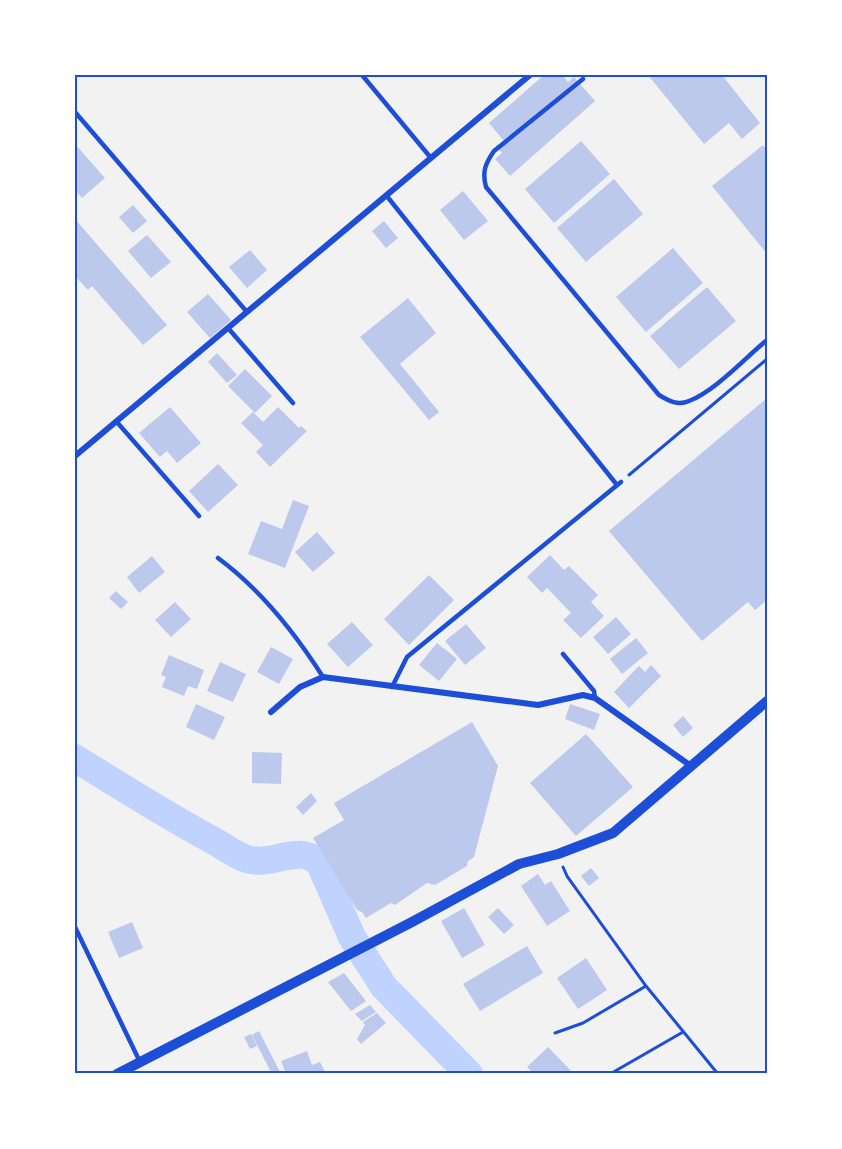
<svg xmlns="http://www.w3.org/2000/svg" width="842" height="1149" viewBox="0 0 842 1149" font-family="Karla,sans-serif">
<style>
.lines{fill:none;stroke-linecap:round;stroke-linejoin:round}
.river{stroke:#bfd3fe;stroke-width:28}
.building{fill:#bdc9ec}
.path{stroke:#1d4ed8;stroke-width:3}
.service{stroke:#1d4ed8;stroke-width:4.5}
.minor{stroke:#1d4ed8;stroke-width:6}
.tertiary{stroke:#1d4ed8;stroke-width:10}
.neatline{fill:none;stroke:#1d4ed8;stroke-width:2}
</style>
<rect width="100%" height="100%" fill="#f2f2f2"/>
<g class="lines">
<!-- river -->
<path class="river" d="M75,758C121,787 166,815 214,841C225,847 239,858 251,860C276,865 300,843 320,864L352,937L384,987L469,1074"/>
</g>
<!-- building -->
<path class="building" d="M544,75H562L568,82L574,77L595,101L510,176L495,159L502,153L497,147L504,141L489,123Z
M648,75H722L760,123L742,139L729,123L704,144Z
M581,141L610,174L554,223L525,189Z
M75,144L105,178L82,198L75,190Z
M763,145L767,150V254L712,186Z
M614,179L643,214L586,262L557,228Z
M463,191L488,221L464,240L440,210Z
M133,205L147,221L133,233L119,217Z
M75,219L167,325L143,345L92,286L88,290L75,276Z
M384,221L398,238L386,248L372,231Z
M147,235L171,262L151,278L128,251Z
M673,248L703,283L646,332L616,297Z
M250,250L267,270L247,288L229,267Z
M707,287L736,321L679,369L650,336Z
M208,294L231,320L210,338L187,312Z
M408,298L436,333L400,364L439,412L429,420L360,337Z
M217,353L237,375L227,383L208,362Z
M245,369L272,396L255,413L228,386Z
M767,398V600L755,610L748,602L702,641L609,531Z
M170,407L201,443L177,463L167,451L160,457L139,433Z
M278,407L299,428L301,426L307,431L270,467L256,452L263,445L241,423L253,412L263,422Z
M218,464L238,485L208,512L189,491Z
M293,500L309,506L285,568L248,554L261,521L282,529Z
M317,532L335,553L313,572L295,552Z
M550,555L564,570L569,566L598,595L591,602L604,616L581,638L563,620L571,613L547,588L542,593L527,577Z
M152,556L165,572L139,593L127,577Z
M429,575L454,600L409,645L384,619Z
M116,591L128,602L121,609L109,598Z
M175,602L191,619L171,637L155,620Z
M616,617L631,634L608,654L593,637Z
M352,622L373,645L348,667L327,644Z
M466,624L486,648L465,665L445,641Z
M636,638L648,653L622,674L610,659Z
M437,643L457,659L439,681L419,665Z
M271,647L293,659L279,684L257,672Z
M169,655L204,670L197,689L188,686L184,696L162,687L166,677L161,675Z
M220,662L246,674L233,702L207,691Z
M651,665L661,676L629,708L614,692L639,666L645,672Z
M196,704L225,717L214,740L186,727Z
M570,704L600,714L594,730L565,719Z
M683,716L693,728L683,737L673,725Z
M472,722L498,766L474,857L468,861L467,866L435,885L427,883L395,905L391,903L366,918L362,912L357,910L313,838L344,820L334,803Z
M586,734L633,787L576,836L530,783Z
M252,752L282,753L281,784L252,783Z
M311,793L317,801L303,815L296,807Z
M591,868L599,878L589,886L581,876Z
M538,874L545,885L551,881L570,911L547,926L521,886Z
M464,908L485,945L462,958L441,921Z
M498,908L514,925L504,934L488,917Z
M132,922L143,948L119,958L108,932Z
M527,946L543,973L480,1011L463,984Z
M586,958L607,990L578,1009L557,978Z
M344,973L366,1001L351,1011L328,982Z
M370,1005L376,1012L362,1021L355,1014Z
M377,1013L386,1023L361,1044L357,1039L365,1025L363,1022Z
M259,1031L281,1074H272L252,1035Z
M251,1034L257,1046L250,1049L244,1037Z
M548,1047L574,1074H534L527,1067Z
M307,1051L312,1065L320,1062L326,1074H286L281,1061Z"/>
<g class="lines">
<!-- path -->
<path class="path" d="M629,475L767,359
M563,867L567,876L646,986L718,1074
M555,1033L583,1023L646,986
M610,1074L683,1032"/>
<!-- service -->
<path class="service" d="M362,75L431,158
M583,79L494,151C485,164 482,172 486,187L659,395C669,401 678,406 689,401C715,391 745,358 767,340
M75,112L247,312
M386,195L617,485
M228,328L293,403
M116,421L199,516
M218,558C260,589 295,633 323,677
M563,654L594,691L595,698
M392,687L407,657L621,482
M75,927L140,1062"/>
<!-- minor -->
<path class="minor" d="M75,456L530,75
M271,712L300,687L323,677L538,705L583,695L595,698L691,766"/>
<!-- tertiary -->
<path class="tertiary" d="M117,1074L412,922L519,864L558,854L613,833L767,701"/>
</g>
<!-- border -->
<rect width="842" height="1149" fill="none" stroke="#ffffff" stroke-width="153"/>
<rect x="76" y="76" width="690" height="996" class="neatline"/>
</svg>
